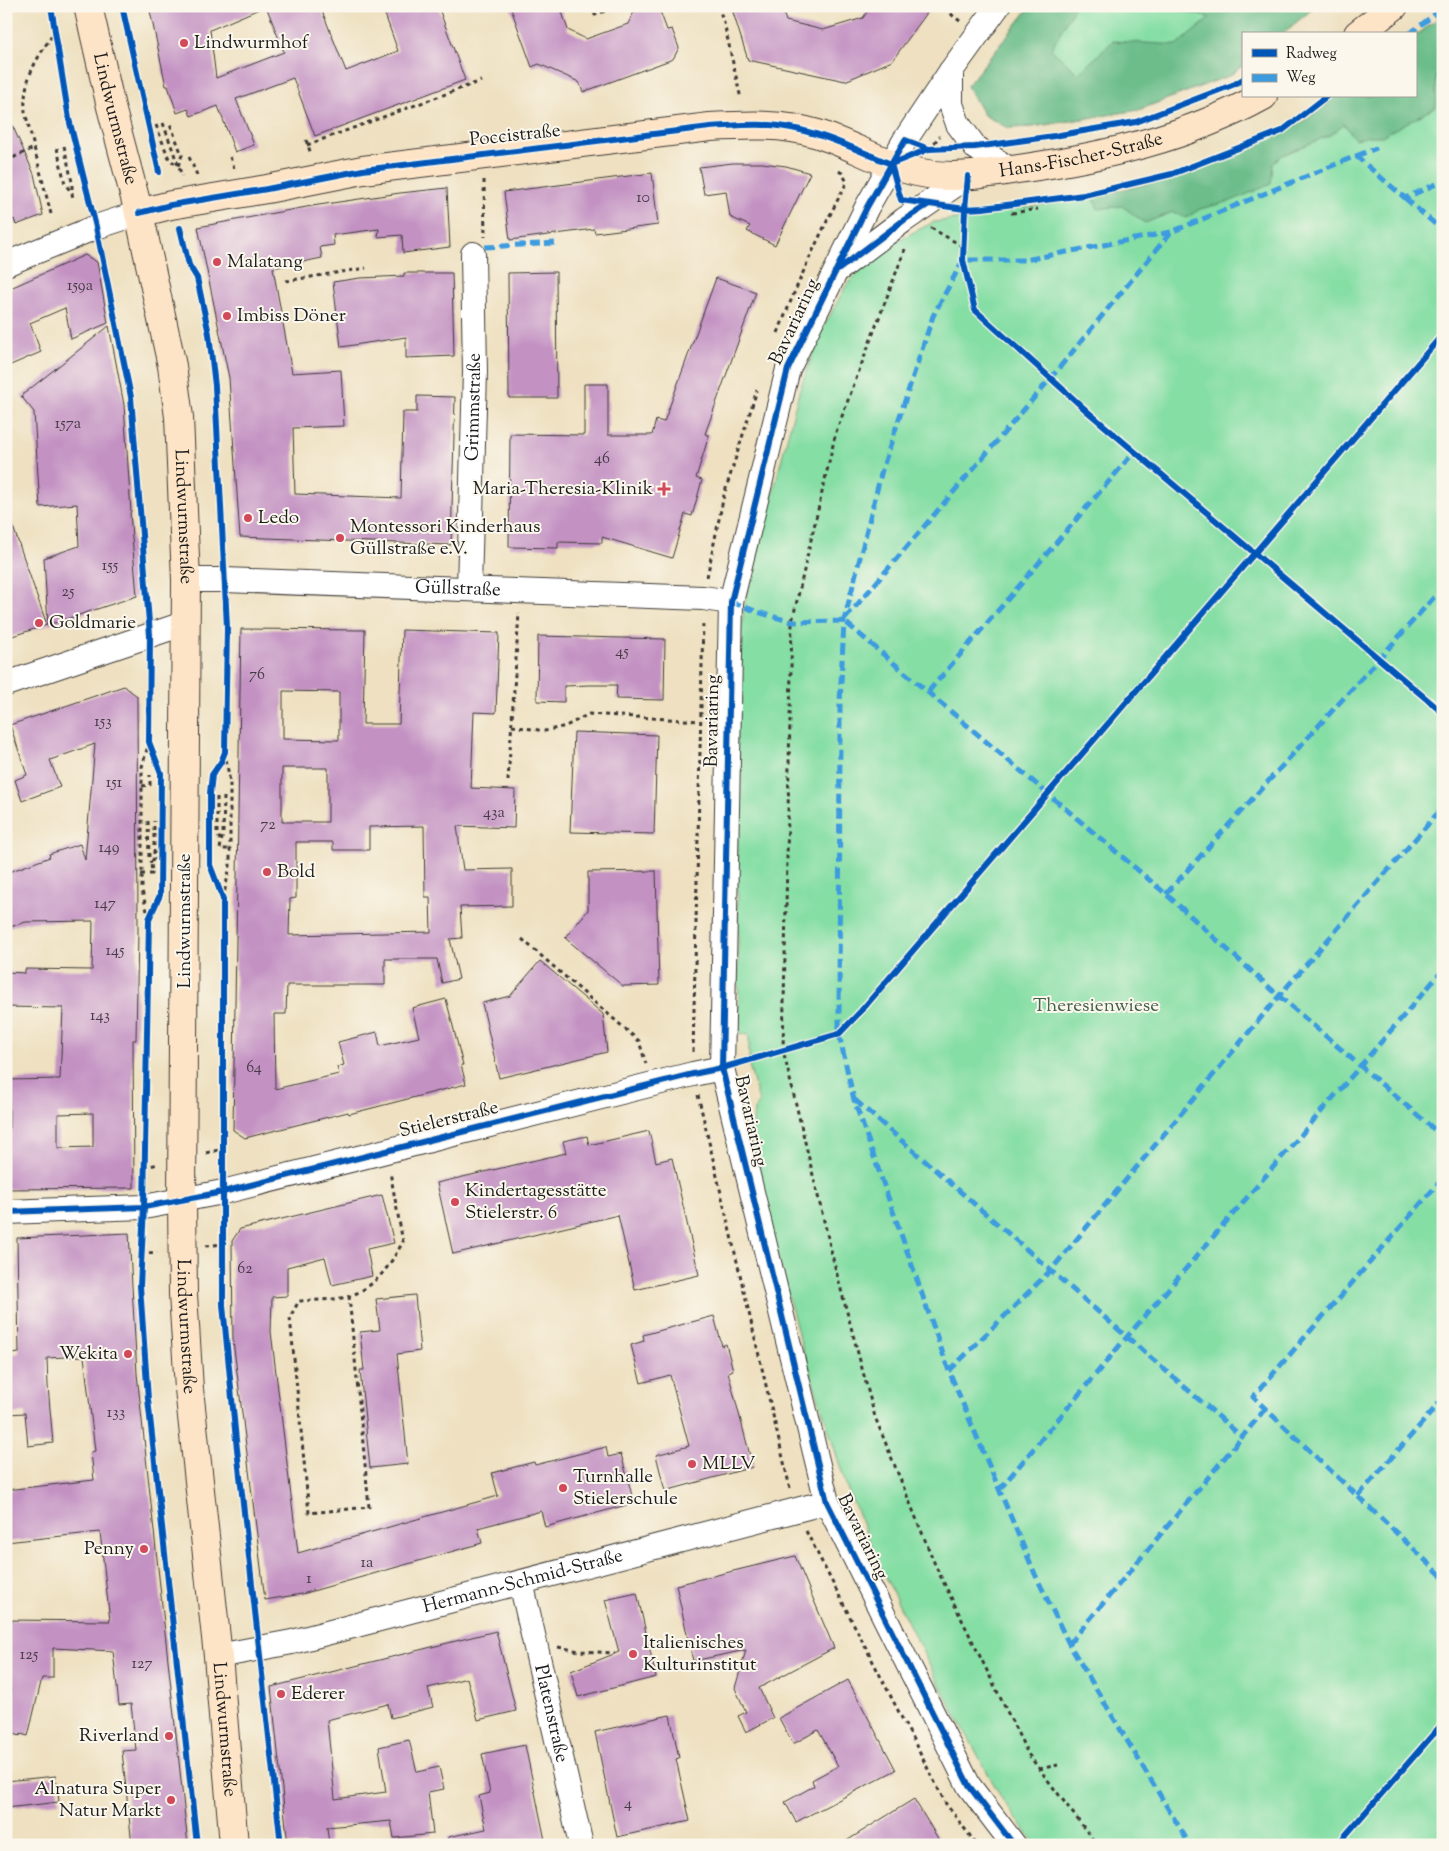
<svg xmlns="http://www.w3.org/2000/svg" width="1449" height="1851" viewBox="0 0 1449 1851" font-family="'Sorts Mill Goudy',serif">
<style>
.green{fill:#85dea4;stroke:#507d60}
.forest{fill:#6cbd8a;stroke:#446c53}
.building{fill:#c392c3;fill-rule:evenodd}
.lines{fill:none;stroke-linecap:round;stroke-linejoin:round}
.street-casing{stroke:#3c3935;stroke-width:26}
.secondary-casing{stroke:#3c3935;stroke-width:30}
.path{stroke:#3c3935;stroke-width:3;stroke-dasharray:4 4;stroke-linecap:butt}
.street{stroke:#fff;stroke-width:24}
.secondary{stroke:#fee4c6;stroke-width:28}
.quiet{stroke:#3c9bdf;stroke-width:5;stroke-dasharray:10 5;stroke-linecap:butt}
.cycleway-casing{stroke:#fbf7ec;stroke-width:9}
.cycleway{stroke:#0057b8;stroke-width:6}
.poi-dot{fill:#d1495b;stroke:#fbf7ec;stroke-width:2}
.labels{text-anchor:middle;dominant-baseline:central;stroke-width:4;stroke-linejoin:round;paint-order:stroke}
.number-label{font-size:16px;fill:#463a46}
.poi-label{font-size:19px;fill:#1c1c1c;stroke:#fbf7ec;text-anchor:start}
.street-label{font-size:19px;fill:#1c1c1c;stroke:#fbf7ec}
.park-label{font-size:19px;fill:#41604c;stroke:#fbf7ec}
</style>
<rect width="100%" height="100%" fill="#fbf7ec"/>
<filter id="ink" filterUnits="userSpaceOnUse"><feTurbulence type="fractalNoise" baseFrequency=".02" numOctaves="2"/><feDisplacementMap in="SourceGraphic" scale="10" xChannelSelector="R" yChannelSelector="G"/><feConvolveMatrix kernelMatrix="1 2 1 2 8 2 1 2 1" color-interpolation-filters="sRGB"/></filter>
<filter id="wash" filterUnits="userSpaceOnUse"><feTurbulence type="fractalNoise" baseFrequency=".0096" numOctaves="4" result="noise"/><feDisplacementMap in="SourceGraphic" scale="20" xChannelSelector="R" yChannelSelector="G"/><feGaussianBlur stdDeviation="1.12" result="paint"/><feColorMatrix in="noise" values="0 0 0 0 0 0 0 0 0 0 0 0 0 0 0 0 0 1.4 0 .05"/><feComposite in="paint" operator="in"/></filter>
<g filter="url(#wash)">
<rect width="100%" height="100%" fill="#eee0c0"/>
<!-- green -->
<path class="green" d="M1031,6H1316L1282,34H1243V65L1231,75L1138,110L1032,127L1008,128L984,115L967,86Z
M1443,15V1845H1036L1002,1799L939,1684L883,1573L847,1488L799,1337L768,1220L752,1135L754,1110L759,1102L749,1065V1035L739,1034L736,751L739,642L746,597L800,388L821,332L847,284L870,260L893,240L900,239L934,222L970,217V214L1084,199L1173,177L1239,151L1304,121L1336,96H1415V36Z"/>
<!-- forest -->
<path class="forest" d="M1031,6H1075L1051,49L1078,74L1113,41L1177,45L1210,18L1165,6H1316L1282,34H1243V65L1231,75L1138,110L1032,127L1008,128L984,115L967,86Z
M1443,15V70L1436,77V107L1382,136H1370L1355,139L1344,124L1330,135L1281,156L1273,164L1271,184L1231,201L1200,209L1186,218L1173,212L1145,223L1122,206L1098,209L1093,197L1173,177L1239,151L1304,121L1336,96H1415V36Z"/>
<g id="blocks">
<!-- building -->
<path class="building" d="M149,6H266L210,30L216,78L284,52L266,6H320L346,71L398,51L382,6H438L465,80L315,136L293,78L236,99L254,145L235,152L218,106L191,116L188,109L177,113L168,86H166Z
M510,6H560L568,30L586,39L628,24L634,12L651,6H658L667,30L672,29L679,48L673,59L583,92L579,82L539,64L532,67Z
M731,6H781L786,21L823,30L863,18L871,6H932L892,61L845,81L748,60Z
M6,111L34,174L43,215L16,225L14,219L6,222Z
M733,163H762L786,166L810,173L775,245L747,231L750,226L730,217L726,191L704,194L699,167Z
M652,173L658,225L595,233L594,229L510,240L504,192Z
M447,188L450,247L403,253L402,235L378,237L379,229L333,235L334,245L320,247L322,258L273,268L292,373L341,370L344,426L293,428L295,494L401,498L403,412H417V396L455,397L451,545L240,537L229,378L198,227L312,206L400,193Z
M85,255L97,262L108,323L71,339L65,308L30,323L41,352L6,367V290Z
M556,272L557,398H509L508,273Z
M404,273H452L454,356L406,358V337L341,347L333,282L360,278L404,276Z
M716,278L756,292L705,434L709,435L696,478L702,480L692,516L685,514L672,558L602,537V543L558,542V548L509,547L510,434L584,435V384H608V435H652L656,420L664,422Z
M109,326L124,405L131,512L130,513L137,596L48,625L44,558L79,546L77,504L40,507L34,412L21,396Z
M9,515L47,625L6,638V516Z
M241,629L365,630L363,724H399L402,630L499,633L496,713L474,712L471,788L515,790L514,828L457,826L463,870L512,869V906L460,907L462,938L450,939L459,979L442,983L437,959H385V985H287L286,1014H274L275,1089L339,1074L337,1067L344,1065L338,1042L377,1032L380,1046L419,1037L412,1008L446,999L463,1065H461L466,1084L349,1114L348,1112L245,1138L233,1130ZM283,691L339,692V740L283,739ZM282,768H328V822H282ZM424,826L425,897H430L431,932L289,935L290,899L296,898V842H333V850H369V827Z
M538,636L665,639L664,700L616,699L617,685H589L564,686V702L537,701Z
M124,686L137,696L138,932L136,1040H133L134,1188L6,1189V1132H9V1080L60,1079L63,1008L6,1007V972L25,973V969L92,970L93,921L26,922L6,928V873L50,857L49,854L80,844L85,860L95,744L50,760L60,787L22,801L15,780L27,775L10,725ZM93,1113V1147L58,1148V1114Z
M574,732L657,735L654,834L570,832Z
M656,871L659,985L623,986L565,938L588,910V872Z
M540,961L603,1014L607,1052L499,1078L482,1003L510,996Z
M649,1131L656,1162L672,1158L699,1275L635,1290L618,1215L453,1254L437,1183L566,1153L563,1141L587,1136L589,1145Z
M382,1195L394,1243L367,1249L372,1276L332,1285L325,1257L287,1267V1296L272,1297L271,1332L298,1553L498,1496L492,1473L534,1462L535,1465L606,1447L608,1457L621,1454L634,1503L545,1527L541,1511L478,1528L482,1543L302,1594L265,1600L233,1340L232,1241L240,1229Z
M129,1233L137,1374L188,1845H132L122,1751L136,1750L131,1704L119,1705L113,1651L53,1648V1678H42L28,1736L21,1734L20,1736L6,1731V1695L11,1696L6,1663V1620L110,1621L100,1532L6,1542V1490L94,1480L91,1452L95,1451L84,1356L47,1358L48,1386L53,1443L28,1446L25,1413L9,1414L6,1388V1355L19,1353L17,1238Z
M415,1295L420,1351L397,1354L408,1464L370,1468L360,1370H364L360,1332L380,1330L376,1299Z
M714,1316L722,1346L726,1344L733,1370L728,1372L753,1467L665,1491L656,1455L689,1446L670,1375L641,1383L631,1345L644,1341L643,1335Z
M795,1556L834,1648L759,1688L773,1718L746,1732L738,1716L746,1712L735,1688L746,1650L693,1661L676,1585Z
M637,1593L656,1677L578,1697L571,1671L619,1652L605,1600Z
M496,1631L516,1711L478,1720L467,1678L428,1688L433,1707L391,1718L388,1704L327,1720L335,1799L386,1792L379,1747L409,1740L417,1772L439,1767L444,1789L428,1792L433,1834L394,1838L391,1821L327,1827L329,1845H288L271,1687Z
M848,1680L896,1770L796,1822L785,1802L814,1786L812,1780L838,1766L818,1730L793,1744L779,1718Z
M670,1715L679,1758L676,1759L690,1821L617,1837L595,1732Z
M525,1745L546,1845H449L448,1837L486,1829L479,1796L490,1793L482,1754Z
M56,1776L59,1802L6,1808V1781Z
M914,1799L942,1845H840L888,1815Z"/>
</g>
</g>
<g filter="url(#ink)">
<use href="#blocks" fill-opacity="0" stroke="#3c3935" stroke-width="1"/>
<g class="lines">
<!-- street casing -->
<g class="street-casing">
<g id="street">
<path d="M998,6L951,71L905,140L867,207L788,369L731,602L722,1068L827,1502L969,1786L1014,1845"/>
<path d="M951,71V104L958,124L975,147L1011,170"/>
<path d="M6,264L96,227L139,213"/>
<path d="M839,269L904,220L968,176"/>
<path id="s1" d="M186,580H225L703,598L731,602"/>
<path id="s2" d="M469,588L475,372L473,254"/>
<path d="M6,684L186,623"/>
<path d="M6,1212L144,1207L223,1192L693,1074L722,1068"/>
<path id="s3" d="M521,1582L581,1845"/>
<path id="s4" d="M218,1656L292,1642L827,1502"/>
</g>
</g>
<!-- secondary casing -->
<g class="secondary-casing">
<g id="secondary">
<path id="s5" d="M88,6L111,107L139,213L172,366L179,417L186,580L182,1200L183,1294L189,1389L218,1656L234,1845"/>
<path d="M1358,34L1394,6"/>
<path id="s6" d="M139,213L171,205L267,189L363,170L710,127C746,125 783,123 818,134C852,145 882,164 917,172C951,180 984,174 1018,169C1103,157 1187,138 1263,96"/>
</g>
</g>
<!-- path -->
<path class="path" d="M592,6L595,15L618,6
M718,6L724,23L741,99
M948,6L952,15L960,21
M163,123L182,176
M156,125L169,159L178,166L182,155L169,121
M306,140L311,154
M307,145L481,81
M64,146L72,182V192
M57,148L65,184L72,193L73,199
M929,149L940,136
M189,157L197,175
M230,157L234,168
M6,161L34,148
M484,180L485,237
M1011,205L1012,213L1038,209
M51,214L25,112C23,76 37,59 55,31
M931,228L964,247
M905,249L836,432L792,622L783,1050L835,1267L875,1417L936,1567L1028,1754L1097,1845
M286,281L366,268
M778,333C798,281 821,231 847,182L842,173L837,170
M707,577L724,495L757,390
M512,726L545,731L566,726L589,714L700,721
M508,781L519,613
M142,786L150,785V775
M217,797V833L220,840
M224,797L223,833L220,849H230
M148,821L149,858L151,863
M141,874H152L151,863L154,858V821
M223,899L230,866V783L225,752
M149,919L142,891V767L149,742
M522,939L639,1041L646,1064
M693,1052L703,621
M698,1095L790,1488
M206,1153L223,1149
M144,1167L159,1164
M206,1246L223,1244
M141,1254L157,1252
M349,1296L369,1507L309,1513L290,1317L299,1301C312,1300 339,1300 350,1296C378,1285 389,1266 403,1242L390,1172
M806,1531L946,1804L977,1845
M558,1647L579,1651L615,1653
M1039,1769L1058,1765"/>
<!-- street -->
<use href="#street" class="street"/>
<!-- secondary -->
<use href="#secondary" class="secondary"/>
<!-- quiet -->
<path class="quiet" d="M1409,34L1443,8
M1356,156L1377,148
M1405,198L1443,231
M1171,232L1025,260H963L933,316L882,470L844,621L840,703L839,1034L854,1100L949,1371L1035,1574L1069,1644L1190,1845
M485,247L556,243
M731,602L761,613L792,622L844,621L1166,894L1279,996L1443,1137
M845,619L1050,379L1171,232L1356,156L1405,198L1443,181
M928,692L1135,451
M1166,894L1380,658L1443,587
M855,1100L1242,1437L1265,1409
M1443,1178L1253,1397L1443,1577
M949,1371L1051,1270L1279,996L1443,807
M999,1490L1126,1338L1443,970
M1358,1496L1443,1399
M1069,1644L1242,1437"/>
<!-- cycleway casing -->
<g class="cycleway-casing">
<path id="cycleway" d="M51,6L69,119L96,227L131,397L150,635L149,742L161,773L160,895L149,919L144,1207L140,1286L148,1399L197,1845
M122,6L159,172
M929,149L905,140L867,207L788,369L731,602L722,1068L827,1502L969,1786L1014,1845
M891,164L901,200L965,209L983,208L1084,195L1172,174L1282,131L1327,96
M891,164L929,149L975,147L1054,136L1136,122L1235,84L1243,79
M968,176L965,209L963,260L975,310L1088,412L1443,713
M139,213L171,205L267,189L363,170L710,127C732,126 756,123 779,126C819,131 855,149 891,164
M180,228L189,265L197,278L209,334L215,386L227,627L225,752L221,762L212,775L210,793V865L223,899V1305L236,1440L281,1845
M835,272L904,220L929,204
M6,1212L144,1207L223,1192L693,1074L722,1068L839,1034L861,1011L1443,334
M1337,1845L1443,1723"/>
</g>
<!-- cycleway -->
<use href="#cycleway" class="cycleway"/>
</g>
</g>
<!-- markers -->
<g class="poi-dot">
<circle cx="184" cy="43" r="5"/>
<circle cx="217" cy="262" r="5"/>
<circle cx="227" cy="316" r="5"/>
<path d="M661.5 481.5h5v5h5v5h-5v5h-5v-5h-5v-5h5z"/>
<circle cx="248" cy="518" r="5"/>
<circle cx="340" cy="538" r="5"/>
<circle cx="39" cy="623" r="5"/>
<circle cx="267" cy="872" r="5"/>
<circle cx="455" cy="1202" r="5"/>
<circle cx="128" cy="1354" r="5"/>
<circle cx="692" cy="1464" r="5"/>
<circle cx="563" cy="1488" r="5"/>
<circle cx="144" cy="1549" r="5"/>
<circle cx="633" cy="1654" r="5"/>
<circle cx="281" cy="1694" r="5"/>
<circle cx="169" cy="1736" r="5"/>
<circle cx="171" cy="1800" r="5"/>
</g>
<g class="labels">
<!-- number labels -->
<g class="number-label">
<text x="643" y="198">10</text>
<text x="80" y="286">159a</text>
<text x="68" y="424">157a</text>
<text x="602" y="459">46</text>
<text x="110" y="566">155</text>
<text x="68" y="592">25</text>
<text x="622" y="652">45</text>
<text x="257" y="675">76</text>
<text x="103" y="722">153</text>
<text x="114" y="783">151</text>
<text x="494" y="813">43a</text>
<text x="268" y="825">72</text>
<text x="109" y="848">149</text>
<text x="105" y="904">147</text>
<text x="115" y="951">145</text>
<text x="100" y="1016">143</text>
<text x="254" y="1068">64</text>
<text x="245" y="1269">62</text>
<text x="116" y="1413">133</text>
<text x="367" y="1563">1a</text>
<text x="309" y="1579">1</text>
<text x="29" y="1655">125</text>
<text x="142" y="1664">127</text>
<text x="628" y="1804">4</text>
</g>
<!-- poi labels -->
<g class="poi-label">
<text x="194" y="43">Lindwurmhof</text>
<text x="227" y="262">Malatang</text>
<text x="237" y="316">Imbiss Döner</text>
<text x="653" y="489" text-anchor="end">Maria-Theresia-Klinik</text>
<text x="258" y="518">Ledo</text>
<text x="350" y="527">Montessori Kinderhaus<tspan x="350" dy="22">Güllstraße e.V.</tspan></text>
<text x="49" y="623">Goldmarie</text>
<text x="277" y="872">Bold</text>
<text x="465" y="1191">Kindertagesstätte<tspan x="465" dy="22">Stielerstr. 6</tspan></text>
<text x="118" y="1354" text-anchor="end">Wekita</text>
<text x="702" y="1464">MLLV</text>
<text x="573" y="1477">Turnhalle<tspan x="573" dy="22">Stielerschule</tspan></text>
<text x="134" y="1549" text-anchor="end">Penny</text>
<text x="643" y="1643">Italienisches<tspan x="643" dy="22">Kulturinstitut</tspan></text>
<text x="291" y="1694">Ederer</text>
<text x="159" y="1736" text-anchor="end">Riverland</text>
<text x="161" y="1789" text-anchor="end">Alnatura Super<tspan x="161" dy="22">Natur Markt</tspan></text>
</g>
<!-- street labels -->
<g class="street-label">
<text stroke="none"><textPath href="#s5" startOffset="116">Lindwurmstraße</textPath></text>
<text transform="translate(515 136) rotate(-6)">Poccistraße</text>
<text stroke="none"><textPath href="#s6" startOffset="959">Hans-Fischer-Straße</textPath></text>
<text transform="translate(795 322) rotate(-65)">Bavariaring</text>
<text stroke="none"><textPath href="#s2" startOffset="181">Grimmstraße</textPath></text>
<text stroke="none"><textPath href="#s5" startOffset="521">Lindwurmstraße</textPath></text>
<text stroke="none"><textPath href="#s1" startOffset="272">Güllstraße</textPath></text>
<text transform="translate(713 721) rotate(-89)">Bavariaring</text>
<text transform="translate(185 921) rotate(-90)">Lindwurmstraße</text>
<text transform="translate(449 1120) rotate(-14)">Stielerstraße</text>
<text transform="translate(750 1121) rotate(77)">Bavariaring</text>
<text stroke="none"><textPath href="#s5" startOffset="1331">Lindwurmstraße</textPath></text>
<text transform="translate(862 1537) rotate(64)">Bavariaring</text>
<text stroke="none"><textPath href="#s4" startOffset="314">Hermann-Schmid-Straße</textPath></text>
<text stroke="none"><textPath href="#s3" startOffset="135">Platenstraße</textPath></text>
<text stroke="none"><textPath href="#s5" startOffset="1736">Lindwurmstraße</textPath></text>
</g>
<!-- park labels -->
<g class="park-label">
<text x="1096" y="1006">Theresienwiese</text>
</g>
</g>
<!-- margin -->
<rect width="1449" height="1851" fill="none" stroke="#fbf7ec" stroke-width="25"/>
<!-- legend -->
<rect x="1242" y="32" width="175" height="65" fill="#fbf7ec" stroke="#a29f99"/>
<rect x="1252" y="49" width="25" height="8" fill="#0057b8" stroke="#a29f99"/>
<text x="1286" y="58" font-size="15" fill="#1c1c1c">Radweg</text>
<rect x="1252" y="74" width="25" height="8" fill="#3c9bdf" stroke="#a29f99"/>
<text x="1286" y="82" font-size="15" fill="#1c1c1c">Weg</text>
</svg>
